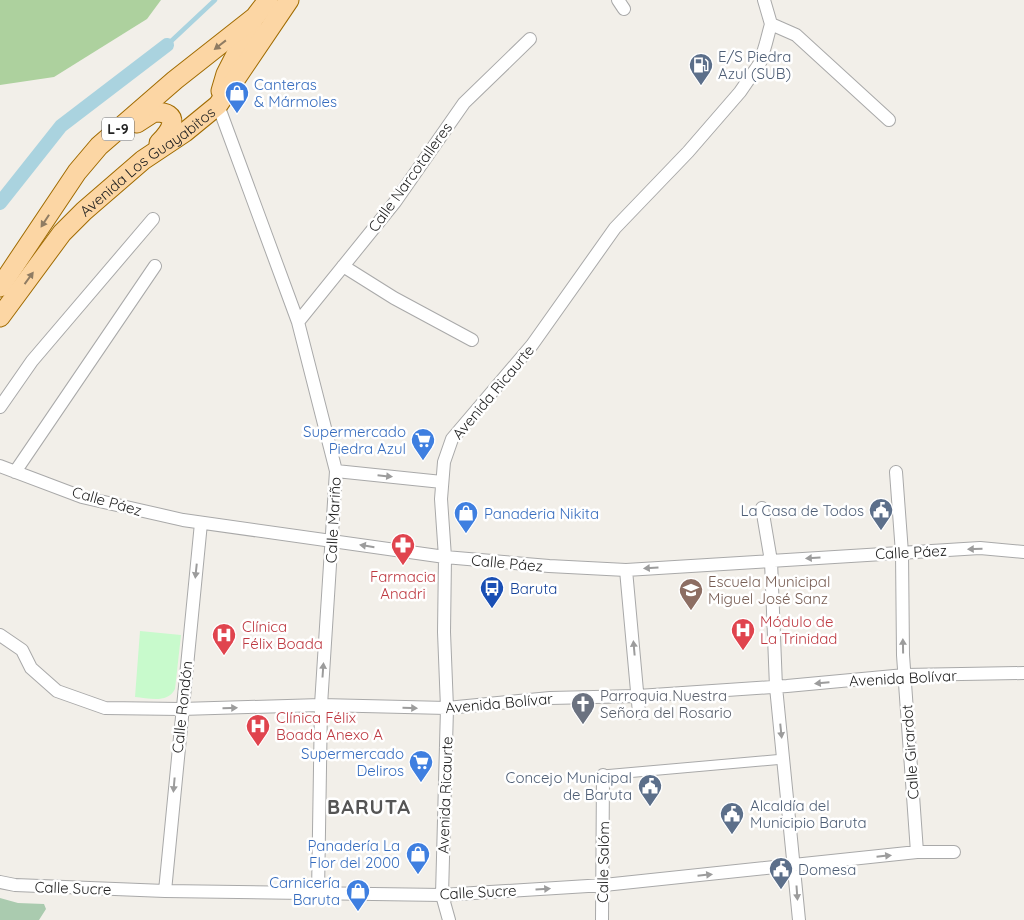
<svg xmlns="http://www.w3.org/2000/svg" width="1024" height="920" viewBox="0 0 1024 920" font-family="Quicksand,sans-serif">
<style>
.forest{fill:#add19e}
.cemetery{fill:#aacbaf}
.park{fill:#c8facc}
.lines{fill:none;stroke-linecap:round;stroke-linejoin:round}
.stream{stroke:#aad3df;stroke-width:4.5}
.canal{stroke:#aad3df;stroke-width:14}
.pedestrian-casing{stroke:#a9a9a9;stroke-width:11}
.minor-casing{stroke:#a9a9a9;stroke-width:14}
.primary-casing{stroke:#a06b00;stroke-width:21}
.pedestrian{stroke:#fff;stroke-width:9}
.minor{stroke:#fff;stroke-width:12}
.primary{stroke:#fcd6a4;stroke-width:19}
.oneway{fill:#8f7c63}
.oneway2{fill:#9c9c9c}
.labels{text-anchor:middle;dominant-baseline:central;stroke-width:5;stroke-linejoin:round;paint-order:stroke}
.shield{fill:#fff;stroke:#646464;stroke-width:1}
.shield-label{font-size:14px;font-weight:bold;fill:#222}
.service-label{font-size:15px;fill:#4e5e75;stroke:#fff;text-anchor:start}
.shop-label{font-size:15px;fill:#366cbe;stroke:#fff;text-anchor:end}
.street-label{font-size:15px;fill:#222;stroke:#fff}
.health-label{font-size:15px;fill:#be3a42;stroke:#fff;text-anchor:start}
.education-label{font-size:15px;fill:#785e54;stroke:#fff;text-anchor:start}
.transit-label{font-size:15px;fill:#164399;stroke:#fff;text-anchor:start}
.worship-label{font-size:15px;fill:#5b616d;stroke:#fff;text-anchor:start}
.district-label{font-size:20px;font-weight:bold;letter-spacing:1px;fill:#555;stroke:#fff}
</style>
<rect width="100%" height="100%" fill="#f2efe9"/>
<!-- forest -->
<path class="forest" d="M0,0H161L147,19L54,77L0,85Z"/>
<!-- cemetery -->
<path class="cemetery" d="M0,898L18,903L44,904L46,909L39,920H0Z"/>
<!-- park -->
<path class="park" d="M140,631L181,635L175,689C167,704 149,698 135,697Z"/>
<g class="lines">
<!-- stream -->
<path class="stream" d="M167,45L215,0"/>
<!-- canal -->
<path class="canal" d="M0,203L61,126L167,45"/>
<!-- pedestrian casing -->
<g class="pedestrian-casing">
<path id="pedestrian" d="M603,775L784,759"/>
</g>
<!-- minor casing -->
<g class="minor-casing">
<path id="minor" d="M618,0L624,9
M771,24L796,35L889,120
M218,105L298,322L336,471L321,705L318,894
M343,266L394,298L472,340
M298,322L395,202L464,103L530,39
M0,407L32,361L153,219
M0,466L82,497L183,520L445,557L549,566L626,570L980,548L1024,552
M336,471L442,482
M15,472L155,266
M896,472L902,553L903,655L917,852
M762,508L771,561L776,687L799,920
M626,570L639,713
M0,635L22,650L31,668L57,691L105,708L181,709L321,705L447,708L550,698L638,696L787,686L905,675L1024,673
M0,882L15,885L165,891L442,895L604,885L917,852H954
M165,891L201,523
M449,920L442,895L447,708L444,632L445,557L441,499L444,462L452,439L532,345L615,228L688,152L740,92L760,63L766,43L771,24L764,0
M602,920L603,775"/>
</g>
<!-- primary casing -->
<g class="primary-casing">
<g id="primary">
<path d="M221,91L226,74L252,23"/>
<path d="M137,123L154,112C182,112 172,130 159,143"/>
<path d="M0,287L77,172L99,146L175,80L255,17L268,0"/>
<path id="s1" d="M0,317L62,233L84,211L143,160L185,132L218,105L289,0"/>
</g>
</g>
<!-- pedestrian -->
<use href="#pedestrian" class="pedestrian"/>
<!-- minor -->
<use href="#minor" class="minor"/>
<!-- primary -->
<use href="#primary" class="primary"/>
</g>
<!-- one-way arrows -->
<defs><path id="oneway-solid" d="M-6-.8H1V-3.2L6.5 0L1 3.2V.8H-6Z" transform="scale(1.25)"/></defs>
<g class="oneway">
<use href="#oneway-solid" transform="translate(220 45) rotate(142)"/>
<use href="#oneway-solid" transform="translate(45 221) rotate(123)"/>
<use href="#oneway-solid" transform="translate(29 278) rotate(-54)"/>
</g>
<g class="oneway2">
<use href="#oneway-solid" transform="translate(385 476) rotate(6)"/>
<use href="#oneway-solid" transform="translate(367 546) rotate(-171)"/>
<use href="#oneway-solid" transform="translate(975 549) rotate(179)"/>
<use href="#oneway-solid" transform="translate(813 558) rotate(177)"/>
<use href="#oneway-solid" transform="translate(651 568) rotate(176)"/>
<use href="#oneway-solid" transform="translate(196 571) rotate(96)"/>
<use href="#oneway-solid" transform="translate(903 646) rotate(-91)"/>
<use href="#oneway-solid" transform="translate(634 648) rotate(-95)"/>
<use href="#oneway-solid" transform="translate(323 670) rotate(-86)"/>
<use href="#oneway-solid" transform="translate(822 683) rotate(175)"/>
<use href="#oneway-solid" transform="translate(230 708) rotate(-1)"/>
<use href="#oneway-solid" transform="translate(410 708) rotate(1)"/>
<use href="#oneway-solid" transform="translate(781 731) rotate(84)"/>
<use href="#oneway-solid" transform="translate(174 785) rotate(95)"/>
<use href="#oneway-solid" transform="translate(884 856) rotate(-6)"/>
<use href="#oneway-solid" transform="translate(705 875) rotate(-6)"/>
<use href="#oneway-solid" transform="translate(543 889) rotate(-4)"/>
<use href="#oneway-solid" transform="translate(797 893) rotate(86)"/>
</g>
<!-- icons -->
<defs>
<g id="fuel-pin" transform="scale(1.25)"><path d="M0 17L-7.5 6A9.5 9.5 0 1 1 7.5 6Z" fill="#5c6f8a" stroke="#fff"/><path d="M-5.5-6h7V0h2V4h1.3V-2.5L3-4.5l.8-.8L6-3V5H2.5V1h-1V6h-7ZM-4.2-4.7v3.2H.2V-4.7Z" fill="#fff"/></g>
<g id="shop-pin" transform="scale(1.25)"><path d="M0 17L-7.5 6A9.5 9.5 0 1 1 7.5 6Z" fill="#3f7fe0" stroke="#fff"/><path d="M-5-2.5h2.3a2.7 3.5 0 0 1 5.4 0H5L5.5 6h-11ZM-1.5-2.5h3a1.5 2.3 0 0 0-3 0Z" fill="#fff"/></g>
<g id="supermarket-pin" transform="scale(1.25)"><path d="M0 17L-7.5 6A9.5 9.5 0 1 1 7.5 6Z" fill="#3f7fe0" stroke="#fff"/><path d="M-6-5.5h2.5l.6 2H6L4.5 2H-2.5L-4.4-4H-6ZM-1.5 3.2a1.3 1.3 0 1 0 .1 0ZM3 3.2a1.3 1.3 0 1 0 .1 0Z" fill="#fff"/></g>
<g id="civic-pin" transform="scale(1.25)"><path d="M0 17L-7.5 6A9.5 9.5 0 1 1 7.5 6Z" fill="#5c6f8a" stroke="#fff"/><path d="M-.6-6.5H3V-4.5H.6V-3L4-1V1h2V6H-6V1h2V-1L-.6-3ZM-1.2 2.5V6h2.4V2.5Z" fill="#fff"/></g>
<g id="pharmacy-pin" transform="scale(1.25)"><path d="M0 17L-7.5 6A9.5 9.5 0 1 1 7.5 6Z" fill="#e0444e" stroke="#fff"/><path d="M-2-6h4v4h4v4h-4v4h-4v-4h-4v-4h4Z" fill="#fff"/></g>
<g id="bus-pin" transform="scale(1.25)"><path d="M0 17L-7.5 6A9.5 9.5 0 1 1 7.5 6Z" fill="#1a4fb4" stroke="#fff"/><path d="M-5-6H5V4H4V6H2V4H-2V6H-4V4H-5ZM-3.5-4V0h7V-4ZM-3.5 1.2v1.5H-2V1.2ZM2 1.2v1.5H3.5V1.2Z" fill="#fff"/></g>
<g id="school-pin" transform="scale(1.25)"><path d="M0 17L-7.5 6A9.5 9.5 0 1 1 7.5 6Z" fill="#8d6e63" stroke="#fff"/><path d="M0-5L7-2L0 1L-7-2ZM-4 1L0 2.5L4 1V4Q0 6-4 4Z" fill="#fff"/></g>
<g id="hospital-pin" transform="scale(1.25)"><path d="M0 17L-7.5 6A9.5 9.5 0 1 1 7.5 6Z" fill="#e0444e" stroke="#fff"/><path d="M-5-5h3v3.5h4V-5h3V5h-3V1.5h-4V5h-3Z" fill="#fff"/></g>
<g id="church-pin" transform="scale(1.25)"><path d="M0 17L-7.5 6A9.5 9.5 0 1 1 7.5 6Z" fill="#6b7280" stroke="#fff"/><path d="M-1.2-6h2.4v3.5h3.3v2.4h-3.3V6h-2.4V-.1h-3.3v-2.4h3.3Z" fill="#fff"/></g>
</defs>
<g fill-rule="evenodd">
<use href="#fuel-pin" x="701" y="65"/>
<use href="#shop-pin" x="237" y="93"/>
<use href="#supermarket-pin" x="423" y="440"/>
<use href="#civic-pin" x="881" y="510"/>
<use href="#shop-pin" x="466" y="513"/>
<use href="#pharmacy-pin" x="403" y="545"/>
<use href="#bus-pin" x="492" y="588"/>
<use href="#school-pin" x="691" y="590"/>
<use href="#hospital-pin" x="743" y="630"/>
<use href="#hospital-pin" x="224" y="635"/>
<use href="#church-pin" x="583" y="704"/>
<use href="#hospital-pin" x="258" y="726"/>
<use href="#supermarket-pin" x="421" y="762"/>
<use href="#civic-pin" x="650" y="786"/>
<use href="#civic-pin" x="732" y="814"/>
<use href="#shop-pin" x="418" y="854"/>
<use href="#civic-pin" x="781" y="869"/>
<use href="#shop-pin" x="358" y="891"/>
</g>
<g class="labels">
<!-- shield labels -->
<rect class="shield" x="102" y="117.5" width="32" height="23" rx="4"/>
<g class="shield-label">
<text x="118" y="129">L-9</text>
</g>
<!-- service labels -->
<g class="service-label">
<text x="718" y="56">E/S Piedra<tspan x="718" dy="17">Azul (SUB)</tspan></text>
<text x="864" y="510" text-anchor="end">La Casa de Todos</text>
<text x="632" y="777" text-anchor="end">Concejo Municipal<tspan x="632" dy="17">de Baruta</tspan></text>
<text x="750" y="805">Alcaldía del<tspan x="750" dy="17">Municipio Baruta</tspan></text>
<text x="798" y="869">Domesa</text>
</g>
<!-- shop labels -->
<g class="shop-label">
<text x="254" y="84" text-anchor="start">Canteras<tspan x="254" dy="17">&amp; Mármoles</tspan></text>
<text x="406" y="431">Supermercado<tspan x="406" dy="17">Piedra Azul</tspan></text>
<text x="484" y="513" text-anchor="start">Panaderia Nikita</text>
<text x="404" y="753">Supermercado<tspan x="404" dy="17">Deliros</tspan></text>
<text x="400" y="845">Panadería La<tspan x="400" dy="17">Flor del 2000</tspan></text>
<text x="340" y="882">Carnicería<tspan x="340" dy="17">Baruta</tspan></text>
</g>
<!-- street labels -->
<g class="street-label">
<text stroke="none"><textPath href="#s1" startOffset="216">Avenida Los Guayabitos</textPath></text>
<text transform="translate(410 177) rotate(-54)">Calle Narcotalleres</text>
<text transform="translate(493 392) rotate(-50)">Avenida Ricaurte</text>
<text transform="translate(107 501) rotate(16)">Calle Páez</text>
<text transform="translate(333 520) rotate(-87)">Calle Mariño</text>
<text transform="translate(911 552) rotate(-3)">Calle Páez</text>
<text transform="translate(507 563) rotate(5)">Calle Páez</text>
<text transform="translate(903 678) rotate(-3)">Avenida Bolívar</text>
<text transform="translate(499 703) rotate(-5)">Avenida Bolívar</text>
<text transform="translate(182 707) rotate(-84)">Calle Rondón</text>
<text transform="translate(910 752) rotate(-94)">Calle Girardot</text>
<text transform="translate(445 795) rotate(-88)">Avenida Ricaurte</text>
<text transform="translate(603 862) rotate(-89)">Calle Salóm</text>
<text transform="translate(73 888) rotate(2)">Calle Sucre</text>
<text transform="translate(478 892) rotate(-3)">Calle Sucre</text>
</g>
<!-- health labels -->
<g class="health-label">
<text x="403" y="576" text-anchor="middle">Farmacia<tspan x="403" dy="17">Anadri</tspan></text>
<text x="760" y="621">Módulo de<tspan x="760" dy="17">La Trinidad</tspan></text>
<text x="242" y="626">Clínica<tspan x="242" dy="17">Félix Boada</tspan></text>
<text x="276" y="717">Clínica Félix<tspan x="276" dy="17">Boada Anexo A</tspan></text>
</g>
<!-- education labels -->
<g class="education-label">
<text x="708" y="581">Escuela Municipal<tspan x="708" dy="17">Miguel José Sanz</tspan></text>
</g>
<!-- transit labels -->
<g class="transit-label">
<text x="510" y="588">Baruta</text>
</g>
<!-- worship labels -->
<g class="worship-label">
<text x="600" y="695">Parroquia Nuestra<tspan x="600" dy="17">Señora del Rosario</tspan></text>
</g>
<!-- district labels -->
<g class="district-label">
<text x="369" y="806">BARUTA</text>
</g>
</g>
</svg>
